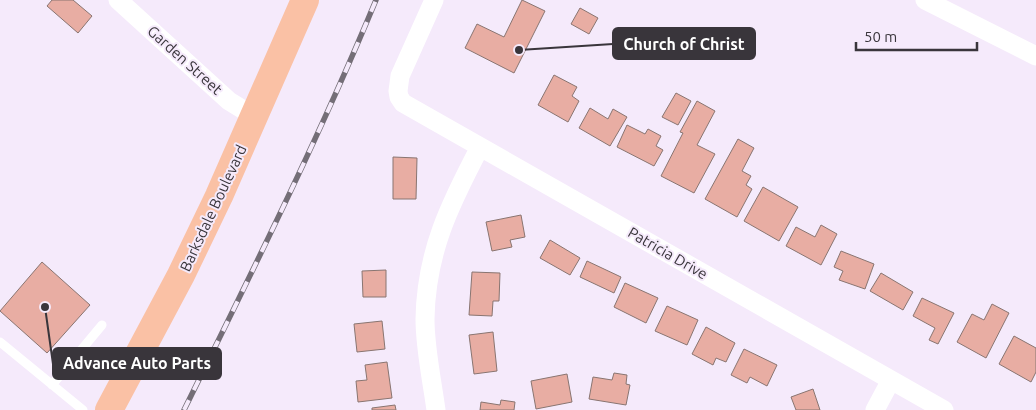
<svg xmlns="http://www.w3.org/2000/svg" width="1036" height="410" viewBox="0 0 1036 410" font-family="Ubuntu,sans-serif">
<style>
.building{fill:#e8ada3;stroke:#897571}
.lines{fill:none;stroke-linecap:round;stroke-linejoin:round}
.service{stroke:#fff;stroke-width:9}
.minor{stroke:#fff;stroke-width:19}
.primary{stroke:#fac1a5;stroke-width:28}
.rail-casing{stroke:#746e77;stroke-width:5.5}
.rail{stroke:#f5eafb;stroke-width:4;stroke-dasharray:11;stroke-linecap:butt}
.labels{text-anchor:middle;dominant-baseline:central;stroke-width:4;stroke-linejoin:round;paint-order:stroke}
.street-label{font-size:15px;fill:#39353b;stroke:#f5eafb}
.leader{fill:none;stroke:#39353b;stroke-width:2}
.callout-dot{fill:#39353b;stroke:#f5eafb;stroke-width:2}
.callout{fill:#39353b;stroke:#39353b;stroke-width:2}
.callout-label{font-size:16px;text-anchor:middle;font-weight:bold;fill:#fff}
</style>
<rect width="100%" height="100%" fill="#f5eafb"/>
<!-- building -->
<path class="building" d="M52,0H73L92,16L78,33L47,6Z
M522,0L545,11L514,73L465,48L477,24L504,37Z
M580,8L598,18L589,34L571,24Z
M554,75L577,87L572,96L579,101L568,122L538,105Z
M676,93L691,101L678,125L662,117Z
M697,101L715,111L697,145L715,154L694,193L661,176L683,133L680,132Z
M590,108L608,119L613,109L627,117L610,146L579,128Z
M627,125L645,134L648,129L661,136L656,146L663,150L654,166L617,147Z
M738,139L754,148L742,171L751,176L746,185L752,189L737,217L705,199Z
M393,157L417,158L416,199H393Z
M763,187L798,207L779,241L744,221Z
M521,215L525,237L510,240L512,247L492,251L486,222Z
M821,225L837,234L821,265L786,246L796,227L815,237Z
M550,240L580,258L570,275L540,258Z
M841,251L874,264L865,289L839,280L843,271L834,267Z
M587,261L621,277L614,293L580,277Z
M42,262L90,305L47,353L0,311Z
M386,270V297H363L362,271Z
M472,272L500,273L499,301H493L492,316L469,315Z
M881,273L913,292L903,310L870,291Z
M625,283L658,298L646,323L614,307Z
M922,298L954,313L938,344L929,340L935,328L913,316Z
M992,304L1009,313L986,358L957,342L972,314L984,320Z
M667,306L698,320L687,345L655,331Z
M382,321L385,349L357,352L354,324Z
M706,327L735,343L726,362L716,358L713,365L692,354Z
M493,332L497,371L474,374L469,335Z
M1014,336L1036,348V372L1031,382L999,364Z
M744,349L777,365L767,386L750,377L747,383L731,375Z
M387,362L392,398L358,402L356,381L367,380L365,365Z
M614,373L627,375L626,384L630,385L626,405L589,399L593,377L612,380Z
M567,374L572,402L536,409L531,381Z
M813,389L820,410H796L791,397Z
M501,400L515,402L514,410H480L481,402L500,405Z
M395,405L396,410H372V408Z"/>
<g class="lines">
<!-- service -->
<path class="service" d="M0,342L83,410
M52,385L102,325"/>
<!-- minor -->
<path class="minor" d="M118,0L229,101L255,117
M434,0L400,76L398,91L399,97L403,103L944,410
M925,0L1036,56
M436,410C432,380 425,349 425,319C426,252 450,204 480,147
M875,410L891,380"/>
<!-- primary -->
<path class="primary" d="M109,410L181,275L219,196L305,0"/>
<!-- rail casing -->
<g class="rail-casing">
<path id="rail" d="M184,410C251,274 318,140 376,0"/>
</g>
<!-- rail -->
<use href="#rail" class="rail"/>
</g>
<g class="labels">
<!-- street labels -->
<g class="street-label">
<text transform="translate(185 60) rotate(42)">Garden Street</text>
<text transform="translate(213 208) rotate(-65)">Barksdale Boulevard</text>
<text transform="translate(668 253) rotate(30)">Patricia Drive</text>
</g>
</g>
<!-- callouts -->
<path class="leader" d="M519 50L613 44M45 307L53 364"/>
<g class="callout-dot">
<circle cx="519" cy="50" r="5"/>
<circle cx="45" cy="307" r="5"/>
</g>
<g class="callout">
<rect x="613" y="28" width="142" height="31" rx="5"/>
<rect x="53" y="348" width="168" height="31" rx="5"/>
</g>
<g class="callout-label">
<text x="684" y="50">Church of Christ</text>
<text x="137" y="369">Advance Auto Parts</text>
</g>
<!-- scale -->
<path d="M856 42v8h121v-8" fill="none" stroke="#39353b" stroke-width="2.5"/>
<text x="864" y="42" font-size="15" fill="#39353b" stroke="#f5eafb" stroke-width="4" paint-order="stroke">50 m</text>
</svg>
